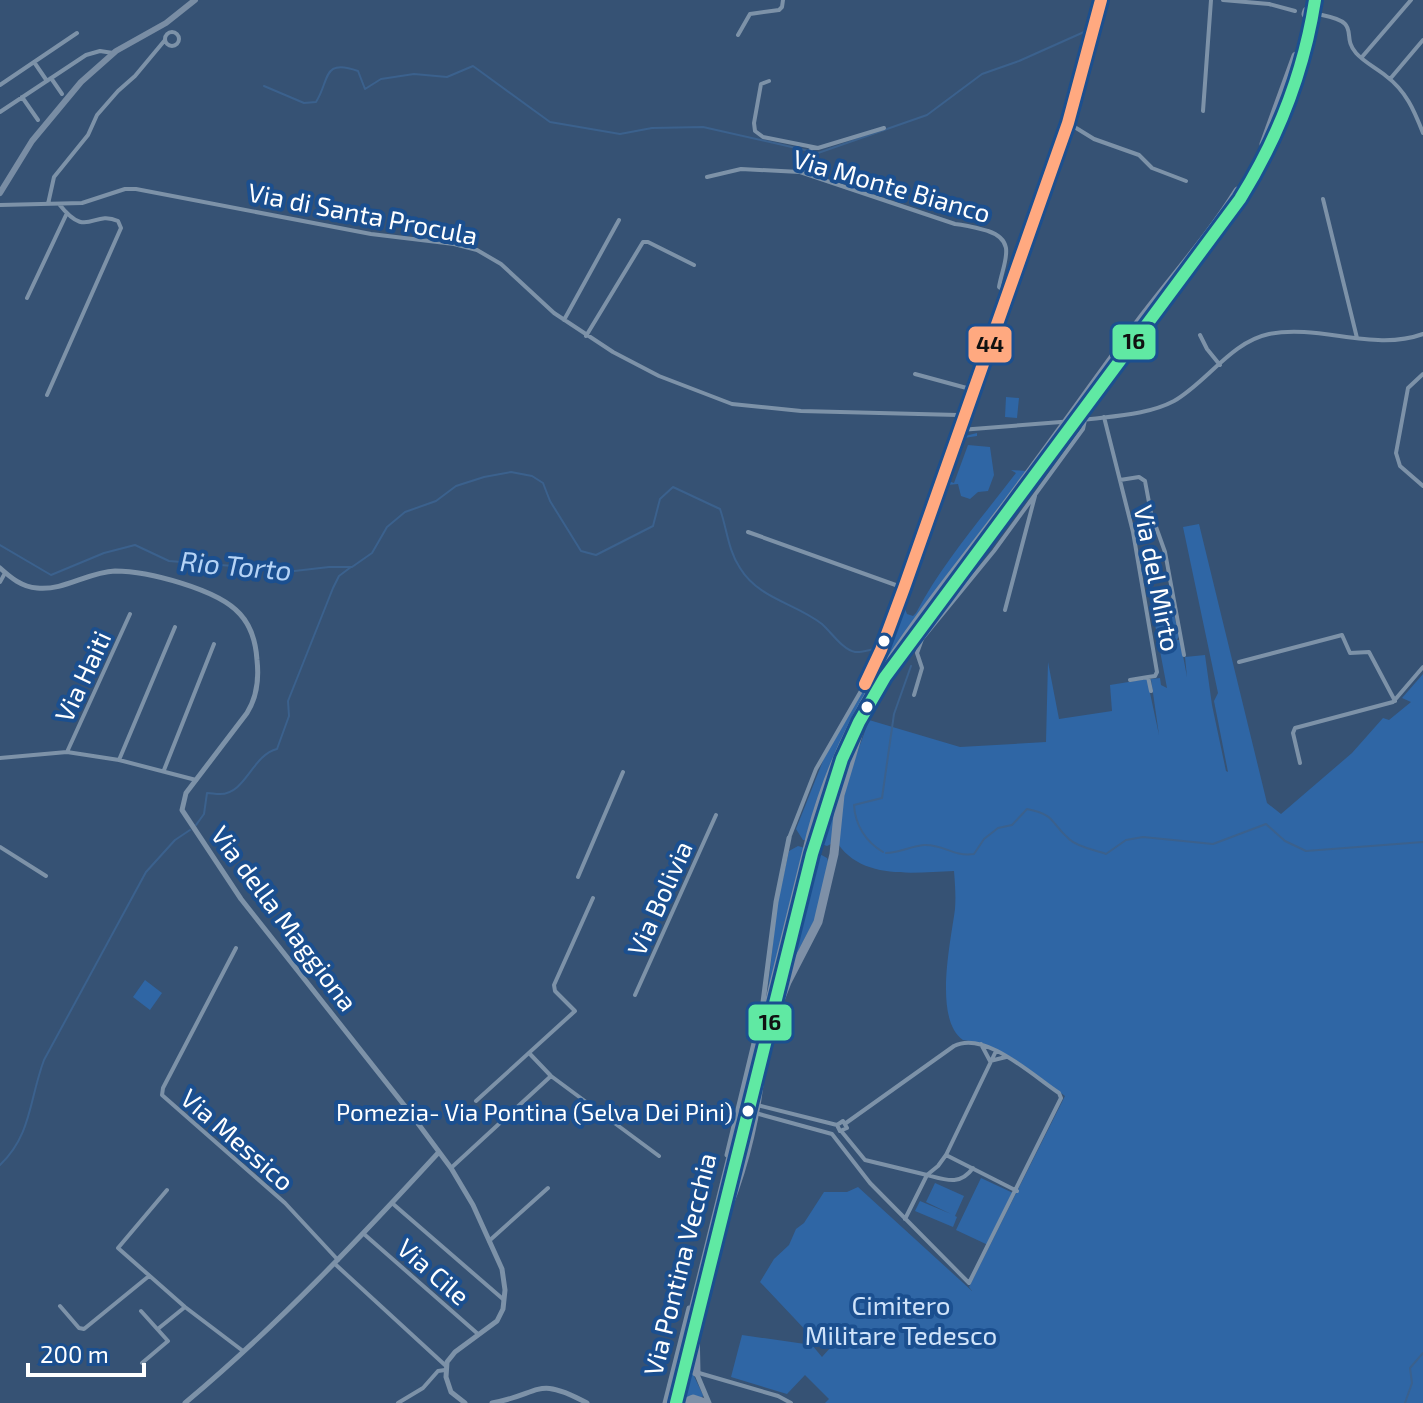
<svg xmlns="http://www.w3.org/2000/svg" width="1423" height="1403" viewBox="0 0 1423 1403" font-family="'Exo 2',sans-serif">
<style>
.green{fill:#2f66a5}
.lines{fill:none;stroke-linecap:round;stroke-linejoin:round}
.stream{stroke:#3b618d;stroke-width:2}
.minor{stroke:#7d92a8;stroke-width:4}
.tertiary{stroke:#7d92a8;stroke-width:5}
.secondary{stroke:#798da4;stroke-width:6}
.trunk{stroke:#7e90a7;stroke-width:9}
.minor-bridge{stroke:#7d92a8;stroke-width:4}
.trunk-bridge{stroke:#7e90a7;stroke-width:9}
.bus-1-casing{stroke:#1b4f8f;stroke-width:18}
.bus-2-casing{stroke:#1b4f8f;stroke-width:18}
.bus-1{stroke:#60e9a3;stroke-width:12}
.bus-2{stroke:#ffa980;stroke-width:12}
.bus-dot{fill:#fff;stroke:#1b4f8f;stroke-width:3}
.labels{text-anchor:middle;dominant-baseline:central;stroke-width:8;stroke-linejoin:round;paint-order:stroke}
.bus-label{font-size:24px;fill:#fff;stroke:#1b4f8f;text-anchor:end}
.street-label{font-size:26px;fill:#fff;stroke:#1b4f8f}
.park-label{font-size:26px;fill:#cfe3fa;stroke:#1b4f8f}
.water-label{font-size:28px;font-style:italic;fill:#b5d3f5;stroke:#1b4f8f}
.line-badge{stroke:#1b4f8f;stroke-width:3}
.pale-badge-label{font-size:22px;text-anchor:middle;font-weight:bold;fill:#111}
</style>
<rect width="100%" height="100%" fill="#365274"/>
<!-- green -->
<path class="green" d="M1006,397L1019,398L1017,418L1005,417Z
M977,433V436L964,438L948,481L954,483L968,445L990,447L994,475L988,491L978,492L970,499L961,496L958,484L947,485L905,609L907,614L913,616L916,613C943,562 981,519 1016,473L1011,470L1027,471L876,677L806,840H803L796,829L826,753L881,658L961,437Z
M1199,524L1267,803L1281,814L1352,753L1383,718L1389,720L1411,702L1402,698L1423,674V1403H825L829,1399L805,1375L787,1394L731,1377L742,1335L812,1345L822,1357L830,1348L824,1341L817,1340L815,1336H811L760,1282L774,1259L789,1245L796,1229L804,1223L824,1192H847L858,1187L972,1291L969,1287L1065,1096C1034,1074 1002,1043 963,1040C933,1019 951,941 955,909C956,896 955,884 954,871C916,872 864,881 838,844L843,792L869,720L960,747L1046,742L1048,662L1059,719L1112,711L1110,685L1147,679L1159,735L1151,679L1160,678L1161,685L1167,688L1150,598L1166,597L1173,610L1179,636L1177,640H1180L1187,677L1185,657L1205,655L1212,705L1226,771L1228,772L1214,701L1218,693L1183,527Z
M849,750L831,844L827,846L819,843L834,789Z
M798,846L805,848L766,1009L777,904L789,851Z
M816,852L827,858L829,864L817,915L785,976Z
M145,980L162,993L150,1010L133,997Z
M981,1178L1013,1193L988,1245L956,1230Z
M935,1183L964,1196L955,1216L957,1217L953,1227L915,1211L920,1201L951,1214L926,1202Z
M688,1372H692L703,1395L702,1398L681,1400Z"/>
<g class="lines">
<!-- stream -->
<path class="stream" d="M264,86L304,103L316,102C330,80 322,58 358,71L365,89L381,79L414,74L447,77L473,66L550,122L620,134L652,128L703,127L818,153L927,115L982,74L1019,61L1084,32
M0,545L51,575L104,553L135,545L169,561L259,568L277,573L329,567H352L372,553L387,527L405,512L436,501L456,486L484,477L511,472L532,476L543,483L550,501L581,551L596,555L653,526L660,499L673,487L720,509C727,529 728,550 740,568C759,599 795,603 822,624C831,632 843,650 855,652C862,653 872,649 879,648
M196,825L204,814L207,793C211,793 215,794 220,794C246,794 252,755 277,749L289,716L288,701L333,588L339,576L351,567
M883,852C866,842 855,825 854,805L882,798L894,714L911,666
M886,853C899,853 911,846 924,845C944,844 952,857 974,854L984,839L998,828L1012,825L1027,809C1057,815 1050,823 1069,839C1077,847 1095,850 1106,854L1126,840L1143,837L1213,844L1266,824L1285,841L1306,851L1423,842
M0,1165C32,1134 29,1100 44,1060L146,872L175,840L190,830
M1405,1403L1412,1383L1410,1368L1423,1353"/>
<!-- minor -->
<path class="minor" d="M1223,0L1269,4L1295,11
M1322,15C1363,23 1340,35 1356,53C1364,62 1376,68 1386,76C1406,91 1414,110 1423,133
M165 39a7 7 0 1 1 14 0a7 7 0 1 1-14 0Z
M738,35L750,14L779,10L782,7L783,0
M1362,57L1411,0
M34,62L47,81
M51,78L62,94
M1390,79L1423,40
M769,81L761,84L754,123L755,131L763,137L818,148L884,128
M0,85L77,33
M22,97L38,120
M1203,111L1211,0
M0,112L86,55L100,51L113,53
M1068,123L1094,139L1139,155L1152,168L1186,181
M805,173L811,148
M707,177L741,169L800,172L955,224C967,225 977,228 988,231C1018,241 1003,263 999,287L1009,294
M1323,199L1357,338
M48,204L54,177L88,135L97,115L118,91L135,76L165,40
M0,205L82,203L125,189H136L371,234L454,244L477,250L501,264L554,313L613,352L659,376L732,404L801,411L958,415L964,418
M27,298L67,213
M564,320L619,220
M1200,335L1207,349L1220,365
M586,336L643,242H648L694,265
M915,374L974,390
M1423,374L1408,388L1396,453L1400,466L1423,486
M47,395L121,228L118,221C92,209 88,241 59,204
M1104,417L1133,532L1157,672L1155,676L1148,677
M1083,420C1112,416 1148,415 1174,401C1207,382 1231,342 1269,334C1320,324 1374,352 1423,334
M960,430L1061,422
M1120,480L1139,477L1145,481L1151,513L1165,552L1184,655
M748,532L904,588
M0,582L5,573
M1005,610L1035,496
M1239,662L1342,635L1350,653L1369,652L1395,701
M1130,680L1148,677L1151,691
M914,695L922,668L917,653L922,639L994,551L1083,429L1085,420
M67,752L130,614
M0,758L67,752L119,760L196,780
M119,760L175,627
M1300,763L1293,733L1295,728L1393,702L1423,667
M164,770L214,644
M789,838L816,769L869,677L883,647L1068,123L1101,0
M0,847L46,876
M578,877L623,772
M236,948L163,1088L162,1095L285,1203L338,1260
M635,995L716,815
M981,1044L990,1061L1006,1057
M530,1054L551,1076L659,1156
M476,1101L575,1011L555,991L554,985L593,898
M757,1105L837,1125L843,1121L847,1128L840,1131L837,1125
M759,1114L832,1134L870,1183L969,1283L1061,1098L1059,1093C1033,1076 985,1030 954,1046L846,1123
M842,1132L865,1160L927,1175L938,1166L946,1155L996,1051
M946,1155L1017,1191
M451,1168L551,1076
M167,1190L118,1248L185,1307L243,1351
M392,1203L504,1300
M905,1219L927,1175C946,1180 960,1186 973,1168
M364,1234L478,1334
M489,1241L548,1188
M335,1264L446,1366
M60,1306L79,1328L84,1329L149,1276
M141,1311L168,1341L142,1363
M159,1328L185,1307
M699,1373L778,1396L791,1403
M398,1403L423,1388L438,1371L445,1370"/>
<!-- tertiary -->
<path class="tertiary" d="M0,568C11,578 22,587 37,588C64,591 88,572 115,571C147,571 218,589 240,614C251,626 256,644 257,660C259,678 257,697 247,713L186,793L182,810L241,899L408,1110L451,1168L473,1205L502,1269L505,1290L503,1309L497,1321L455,1352L447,1362L446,1377L451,1392L465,1403
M727,1155L762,1010L776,902L789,838
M696,1372L709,1403
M185,1403C277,1326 358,1240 439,1152
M492,1403C542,1394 535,1375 587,1403
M665,1403L689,1308"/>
<!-- secondary -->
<path class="secondary" d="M0,193L32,141L81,82L116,51L166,23L195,0"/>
<!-- trunk -->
<path class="trunk" d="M1313,12L1315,0
M1264,144L1296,56
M1244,191C1278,137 1300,78 1312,15
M865,710L915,635L1048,461
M813,848L843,756
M772,1021L787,982L818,922L834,854L840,795L866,708
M721,1224C744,1171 757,1116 762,1058
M695,1326L696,1372
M670,1403L811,834C845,707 910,630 989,527C1042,458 1091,387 1143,317C1175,275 1210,236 1238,191
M684,1403L693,1399L705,1403"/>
<!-- minor-bridge -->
<path class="minor-bridge" d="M1061,422L1083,420"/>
<!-- trunk-bridge -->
<path class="trunk-bridge" d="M1306,14L1307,11"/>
<!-- bus-1 casing -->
<g class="bus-1-casing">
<path id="bus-1" d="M676,1403L812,854L842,759L859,722L885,677L1240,199C1278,138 1304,71 1315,0"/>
</g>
<!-- bus-2 casing -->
<g class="bus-2-casing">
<path id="bus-2" d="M865,684L881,650L904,588L1068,123L1101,0"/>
</g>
<!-- bus-1 -->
<use href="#bus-1" class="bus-1"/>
<!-- bus-2 -->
<use href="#bus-2" class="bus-2"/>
</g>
<!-- markers -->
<g class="bus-dot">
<circle cx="884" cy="641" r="7"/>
<circle cx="867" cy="707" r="7"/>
<circle cx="748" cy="1111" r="7"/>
</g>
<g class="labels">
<!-- bus labels -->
<g class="bus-label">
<text x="733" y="1111">Pomezia- Via Pontina (Selva Dei Pini)</text>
</g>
<!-- street labels -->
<g class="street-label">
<text transform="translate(892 185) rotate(16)">Via Monte Bianco</text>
<text transform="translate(363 213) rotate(11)">Via di Santa Procula</text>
<text transform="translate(1158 578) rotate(79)">Via del Mirto</text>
<text transform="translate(82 676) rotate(-65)">Via Haiti</text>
<text transform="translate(659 898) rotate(-66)">Via Bolivia</text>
<text transform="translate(285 918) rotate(53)">Via della Maggiona</text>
<text transform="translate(238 1139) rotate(41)">Via Messico</text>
<text transform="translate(679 1264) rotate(-76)">Via Pontina Vecchia</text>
<text transform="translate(434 1271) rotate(41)">Via Cile</text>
</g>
<!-- park labels -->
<g class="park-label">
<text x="901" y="1304">Cimitero<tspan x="901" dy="30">Militare Tedesco</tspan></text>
</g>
<!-- water labels -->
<g class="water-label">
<text transform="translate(236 565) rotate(5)">Rio Torto</text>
</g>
</g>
<g class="line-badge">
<rect x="1111" y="323" width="46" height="38" rx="8" fill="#60e9a3"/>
<rect x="967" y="325" width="46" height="39" rx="8" fill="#ffa980"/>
<rect x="747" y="1003" width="46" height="39" rx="8" fill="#60e9a3"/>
</g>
<g class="pale-badge-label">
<text x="1134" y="349">16</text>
<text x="990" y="352">44</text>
<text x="770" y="1030">16</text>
</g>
<!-- scale -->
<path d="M28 1363v12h116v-12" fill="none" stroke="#ffffff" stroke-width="4"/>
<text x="40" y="1363" font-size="24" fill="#ffffff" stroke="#1b4f8f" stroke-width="6" paint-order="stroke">200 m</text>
</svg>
